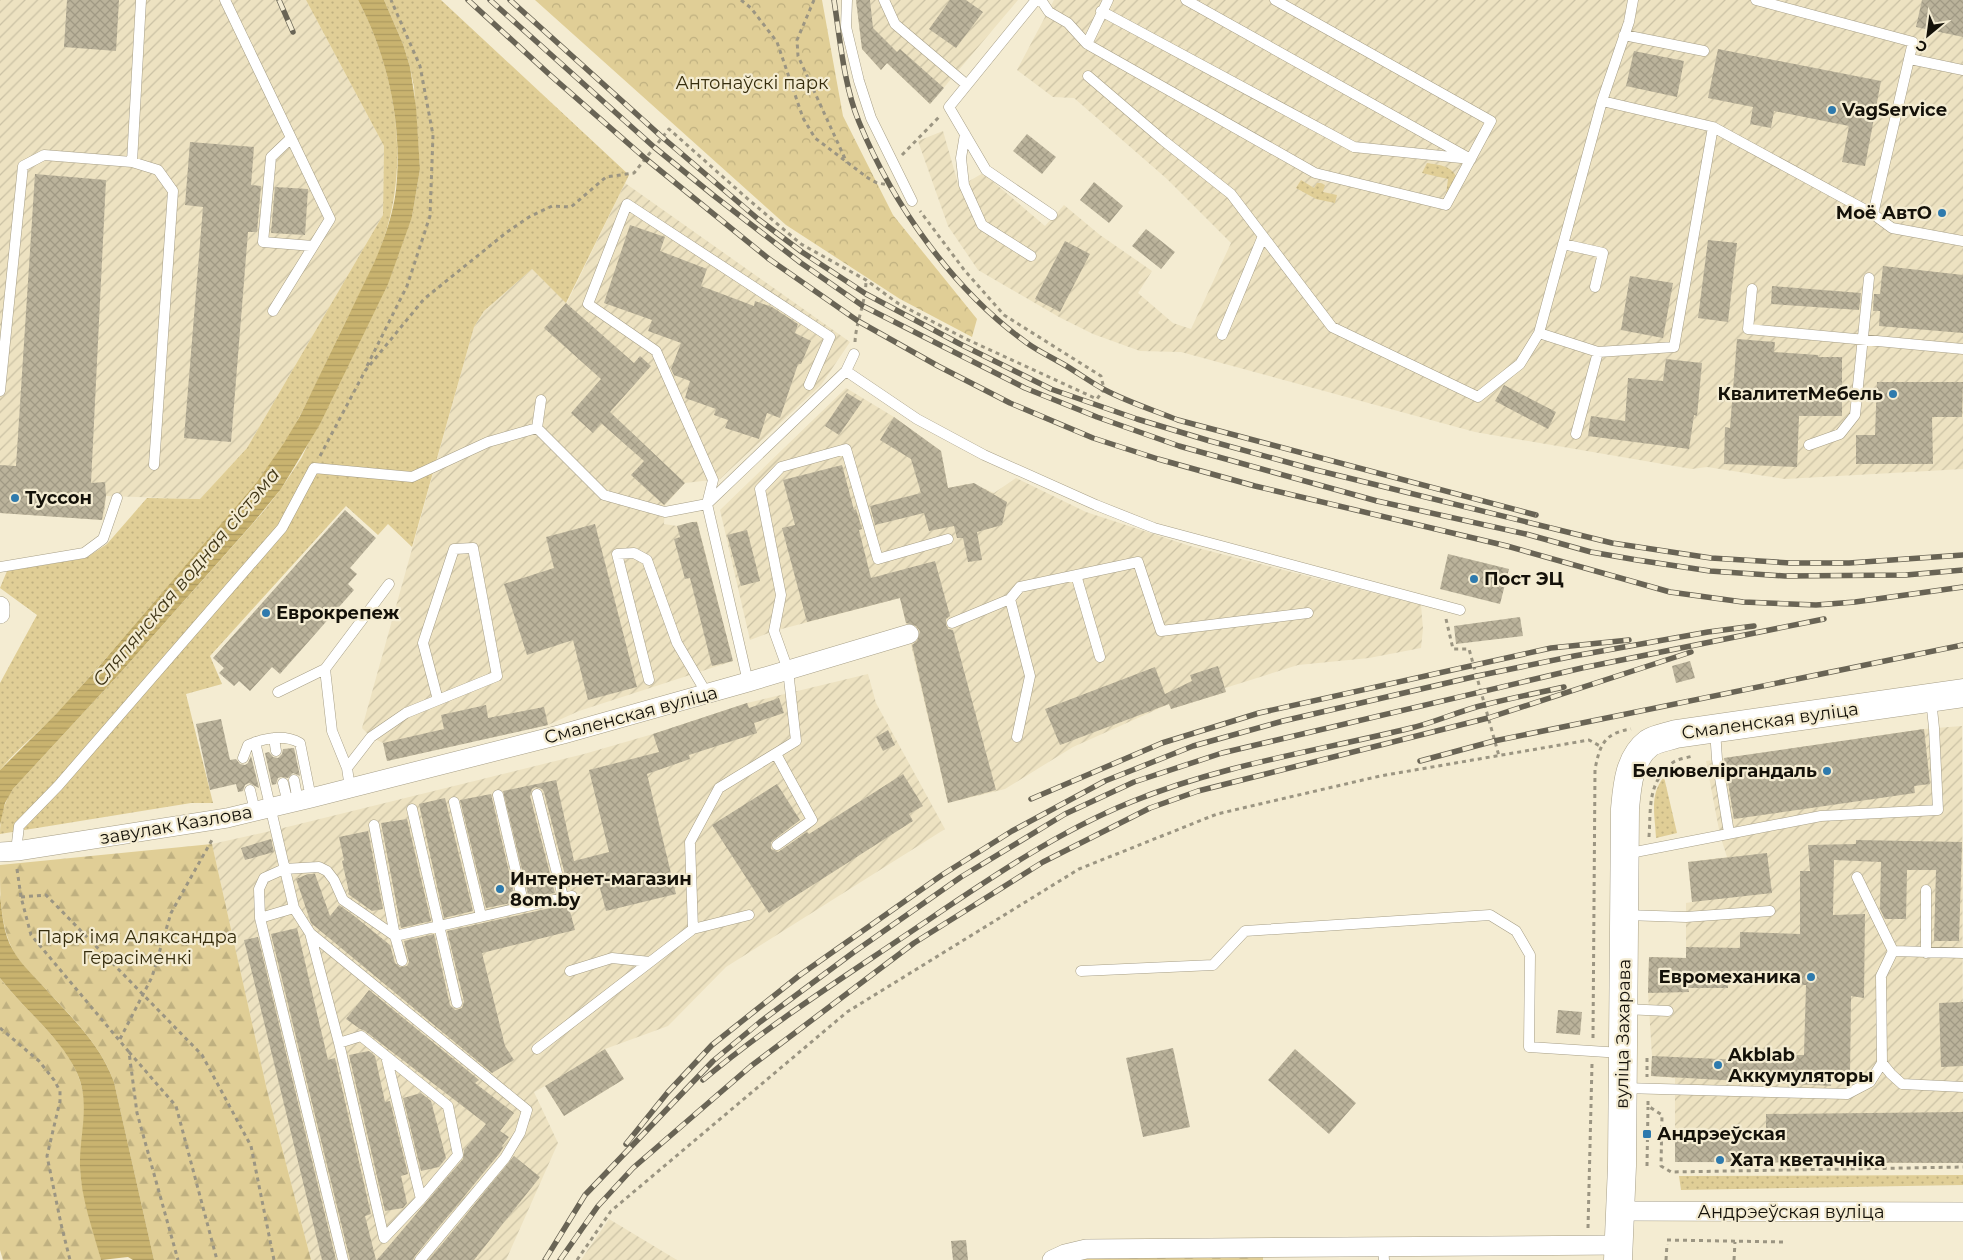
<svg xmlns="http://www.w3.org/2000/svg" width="1963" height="1260" viewBox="0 0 1963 1260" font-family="Montserrat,sans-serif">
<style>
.industrial{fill:url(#industrial-furrows)}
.grass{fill:url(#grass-dots)}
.forest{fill:url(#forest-firs)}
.park{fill:url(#park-crowns)}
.water{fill:url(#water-rules)}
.building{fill:url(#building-cross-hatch)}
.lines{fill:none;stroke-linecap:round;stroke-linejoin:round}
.lane-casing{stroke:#a69e86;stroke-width:11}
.street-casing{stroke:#a69e86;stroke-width:20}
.secondary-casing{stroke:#a69e86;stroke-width:29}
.path{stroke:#9b9582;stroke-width:3;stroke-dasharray:4 4;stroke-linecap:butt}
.lane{stroke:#fff;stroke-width:10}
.street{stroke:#fff;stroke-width:19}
.secondary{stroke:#fff;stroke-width:28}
.rail-casing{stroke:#696455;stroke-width:5.5}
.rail{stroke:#f4ecd2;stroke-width:4;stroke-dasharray:11;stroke-linecap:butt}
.poi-dot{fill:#2e7aad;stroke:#f4ecd2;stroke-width:2}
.labels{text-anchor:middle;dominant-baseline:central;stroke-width:4.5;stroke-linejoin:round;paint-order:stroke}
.park-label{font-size:18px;fill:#362d0d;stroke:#f4ecd2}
.poi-label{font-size:18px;font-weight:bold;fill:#141109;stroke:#f4ecd2;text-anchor:start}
.street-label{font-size:18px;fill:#141109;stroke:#f4ecd2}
.water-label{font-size:19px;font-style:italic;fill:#403617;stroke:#f4ecd2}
</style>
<defs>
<pattern id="industrial-furrows" width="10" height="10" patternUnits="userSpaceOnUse" patternTransform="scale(1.25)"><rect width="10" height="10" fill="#ede2c1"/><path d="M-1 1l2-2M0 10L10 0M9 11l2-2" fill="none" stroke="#cac1a4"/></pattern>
<pattern id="grass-dots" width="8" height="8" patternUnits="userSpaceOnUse" patternTransform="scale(1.25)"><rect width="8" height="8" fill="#e0ce96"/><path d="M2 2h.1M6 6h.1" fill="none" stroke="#bfb080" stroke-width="1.8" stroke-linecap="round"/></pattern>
<pattern id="forest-firs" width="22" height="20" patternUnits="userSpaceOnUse" patternTransform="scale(1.25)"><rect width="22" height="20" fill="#e0ce96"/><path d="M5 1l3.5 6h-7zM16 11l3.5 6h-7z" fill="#bfb080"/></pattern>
<pattern id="park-crowns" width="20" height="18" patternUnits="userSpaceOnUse" patternTransform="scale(1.25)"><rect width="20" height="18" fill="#e0ce96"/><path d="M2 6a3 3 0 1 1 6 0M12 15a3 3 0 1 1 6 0" fill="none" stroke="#bfb080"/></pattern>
<pattern id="water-rules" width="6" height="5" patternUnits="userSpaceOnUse" patternTransform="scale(1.25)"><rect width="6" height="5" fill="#c9b36f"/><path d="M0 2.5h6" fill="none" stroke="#ac995f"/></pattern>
<pattern id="building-cross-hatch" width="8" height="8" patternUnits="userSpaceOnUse" patternTransform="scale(1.25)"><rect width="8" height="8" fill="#bbb39b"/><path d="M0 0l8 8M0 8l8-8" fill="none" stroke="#a09984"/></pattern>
</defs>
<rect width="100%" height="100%" fill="#f4ecd2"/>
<!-- industrial -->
<path class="industrial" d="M0,0H306L384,146L383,215L247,448L200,499L106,496L104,520L0,513Z
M856,0H1018L930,104L887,63L881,70L862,49Z
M1054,0H1963V469L1785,479L1707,467L1692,469L1475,432L1181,352L1140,351L1093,334L1059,317L978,270L948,226L918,141L943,131L959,187L983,173L1045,226L1064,205L1100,235L1152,271L1138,293L1173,323L1191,329L1231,243L1167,179L1074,98L1053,97L1017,70Z
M625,183L850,342L821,385L720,479L685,483L665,505L664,524L677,526L697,521L733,661L579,711L548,725L387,761L383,743L371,737L362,728L474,327L484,311L532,269L567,303Z
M846,388L894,417L941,451L948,488L967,484L973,509L980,506L983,488L994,493L1016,478L1086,512L1190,546L1421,605L1423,629L1421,648L1369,658L1298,665L1225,688L1226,692L1171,709L1169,704L1073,747L1005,789L948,803L900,598L774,631L750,640L720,510Z
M868,674L876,703L945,829L726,967L668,1026L605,1049L624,1079L564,1116L545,1086L534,1092L558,1143L506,1260H311L267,1090L212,844L275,830L584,754L653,734L747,703Z
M1962,726L1963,1163H1766V1156L1675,1162V1078L1651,1076L1652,1056L1648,993L1649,957L1686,958V903L1692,902L1688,862L1727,857L1720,835L1706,761L1924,729Z
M609,1219L677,1260H581Z"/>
<!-- grass -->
<path class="grass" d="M306,0H358C396,72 410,160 384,238C374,268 358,297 344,325C321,372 301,420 272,463C248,498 218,529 190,561C146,611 103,663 58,712C39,732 17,749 0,770V683L37,615L0,588L7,571L86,558L107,544L147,498L200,499L247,448L383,215L384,146Z
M384,0H441L629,175L566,303L532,269L484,311L474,327L412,547L388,524L378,535L346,506L210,656L222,684L186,694L213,803H191L0,834C0,818 4,802 13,789L122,671L263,512L281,489L302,457L412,217L420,169L414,87L410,67L403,44Z
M1427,163C1438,165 1450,165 1456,176L1451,192L1446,194L1448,179L1422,173Z
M1301,180L1314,188L1317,183H1321L1325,185L1323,192L1337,195L1335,203L1316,199L1296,188Z
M1664,777L1677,833L1656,838C1655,815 1649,795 1664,777Z
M1963,1175V1185L1681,1190L1679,1176Z"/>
<!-- forest -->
<path class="forest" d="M212,844L267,1090L311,1260H154L114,1082C100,1043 69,1014 41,984C31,973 18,962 12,948C0,923 0,892 0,865Z
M0,978C28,1016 79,1049 84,1099C86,1126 79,1153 81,1180L101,1260H3L0,1250Z
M1263,1257V1260H1075V1258Z"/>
<!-- park -->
<path class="park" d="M535,0H822L843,116L893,215L977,319L972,337L900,299L786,225Z"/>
<!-- water -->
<path class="water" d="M358,0H384L403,44L410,67L416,107L420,169L412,217L388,284L320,424L281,489L253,523L122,671L13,789L5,803L0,825V770L56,714L95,671L257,482L284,443L300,416L374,263C384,240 393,215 396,190C403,125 388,57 358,0Z
M0,894C2,912 3,934 13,950C20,963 32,974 42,985C69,1015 100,1043 114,1082L154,1260H133L128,1257L101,1260C93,1230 81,1198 80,1167C79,1136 91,1103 77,1073C60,1036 24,1010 0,978Z"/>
<!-- building -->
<path class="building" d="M67,0H119L116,51L64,47Z
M856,0H870L873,28L897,52L900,49L944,88L930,104L887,63L881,70L862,49Z
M950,0H966L983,12L956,48L929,29Z
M1922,0H1963V37L1916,27Z
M1718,49L1881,81L1865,166L1842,162L1849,126L1774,111L1771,128L1750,124L1753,107L1708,98Z
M1634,51L1684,61L1677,97L1626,86Z
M1027,134L1056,157L1042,174L1013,151Z
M190,142L254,147L251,185L261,186L257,232H248L231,442L184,438L203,207L185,205Z
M35,174L106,180L91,483L105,482L106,496L102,520L0,513V465L16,466Z
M1094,182L1123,206L1109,223L1080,200Z
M275,187L308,189L305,235L271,233Z
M630,225L665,237L660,251L707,269L701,286L754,306L755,301L772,307L798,324L795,333L811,341L801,364H798L780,418L767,413L759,439L725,428L728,420L714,415L716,409L685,398L690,381L674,375L671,369L681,343L648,331L652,320L604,303Z
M1146,229L1175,252L1161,269L1132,246Z
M1708,240L1737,243L1728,322L1698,318Z
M1065,241L1090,254L1060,312L1035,299Z
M1883,266L1963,275V333L1879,326L1880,311H1873L1874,294H1880Z
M1630,276L1673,283L1663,338L1621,330Z
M1772,286L1861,293L1859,310L1771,304Z
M566,303L634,363L640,356L651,366L610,412L685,483L664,505L631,475L644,461L601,423L593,433L571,413L601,379L544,328Z
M1737,339L1775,342L1774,352L1818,355V357H1842V416H1799L1797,467L1724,464L1725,427L1730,428Z
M1666,359L1702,363L1697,416L1694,415L1689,449L1588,436L1591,416L1625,421L1628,378L1663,381Z
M1877,382H1963L1962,417H1932L1933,464H1856V435H1875Z
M1504,385L1556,412L1548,429L1495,401Z
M847,393L862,402L839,435L825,426Z
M894,417L941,451L948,488L974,483L1007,502L1002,525L977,532L982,560L968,562L963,538H957L954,526L929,531L924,513L875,525L870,506L921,493L911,459L880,440Z
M842,465L854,510L856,509L862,529L859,530L871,578L935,561L950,616L946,619V625L948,629L953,630L996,790L948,803L912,645L917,641L920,631L916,626L906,623L900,598L807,622L782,528L795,525L783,480Z
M345,510L376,538L350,568L357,574L348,584L354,590L280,674L272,667L250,691L239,681L234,686L219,673L224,668L213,658Z
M692,522H697L733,661L712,666L690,578L685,579L674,539L680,537L677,526Z
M595,524L637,687L588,700L573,640L527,655L504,584L554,568L546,537Z
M747,530L760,581L741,586L727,535Z
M1448,554L1509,569L1500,604L1440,589Z
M1520,617L1523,636L1456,644L1454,626Z
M1690,661L1695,678L1676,683L1672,666Z
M1218,666L1226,692L1171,709L1169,704L1060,745L1045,709L1155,667L1165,694L1192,681L1190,675Z
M779,698L784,713L754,723L757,733L689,755L690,759L647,774L676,894L606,911L598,881L568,887L544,792L542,789L536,787L532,789L530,796L555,893L529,899L503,791L556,780L574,861L609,852L589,770L659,752L653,734L747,703L749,708Z
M486,705L488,718L544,707L548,725L387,761L383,743L444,729L441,715Z
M221,719L230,760L236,759L240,764L245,765L248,763L251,756L259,788L249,783L245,785L243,791L238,792L236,784L210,790L196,724Z
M1924,729L1930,784L1914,786L1915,793L1734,819L1724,758Z
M888,730L895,745L883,751L876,737Z
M294,748L300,776L293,773L288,778L281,777L278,778L276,784L272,785L265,753L269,752L273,757L278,758L282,754L283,749Z
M903,774L923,806L909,814L913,821L769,913L712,825L777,784L800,820L771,842V849L778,852L807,832L809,834Z
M491,794L516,902L486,908L460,800Z
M445,798L473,911L444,918L419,804Z
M407,819L431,921L401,928L381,823Z
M368,831L383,909L372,911L348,894L349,892L342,861L344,860L339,837Z
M271,839L274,852L245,860L241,848Z
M1856,840L1962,842L1959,941H1934L1936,870H1907L1906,919H1885L1880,909L1881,862L1834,860L1833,915L1865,914L1864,998L1851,996L1850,1075H1832L1831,1086L1651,1076L1652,1056L1763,1061V1055H1804L1806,985L1728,983V988H1688L1689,992L1648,993L1649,957L1686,958V947L1740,948V932L1800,934V871H1810L1808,845L1856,844Z
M1767,853L1772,893L1692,902L1688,862Z
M308,874H315L330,916L339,905L353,915L390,945L395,963L400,967L407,966L409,962L404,941L434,934L450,1005L455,1010L462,1008L464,1001L447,931L568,904L575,930L482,953L505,1046L514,1060L492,1073L311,923L296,879Z
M297,928L328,1060L335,1058L371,1214L365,1216L376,1260H350L271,934Z
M258,937L336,1260H322L244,940Z
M369,990L479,1080L475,1083L514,1113L500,1131L509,1137L502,1146L503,1148L499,1154L415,1256L413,1260H377L463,1159L464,1150L486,1124L365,1031L360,1029L346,1019Z
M1963,1002V1066L1941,1067L1939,1003Z
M1558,1010L1582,1012L1580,1035L1556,1033Z
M1173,1048L1190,1127L1143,1137L1126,1058Z
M605,1049L624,1079L564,1116L545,1086Z
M1295,1049L1356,1103L1329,1134L1268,1080Z
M369,1051L375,1056L385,1102L390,1101L408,1174L401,1176L407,1203L403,1208L385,1211L349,1055Z
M421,1093L431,1101L446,1158L439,1167L421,1171L403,1098Z
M1963,1112V1163L1675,1162V1131H1766V1114Z
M514,1156L540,1177L474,1260H429Z
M966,1240L968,1260H953L951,1241Z"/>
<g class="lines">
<!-- lane casing -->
<g class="lane-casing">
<path id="lane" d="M225,0L330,219L273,311
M847,0L846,27L859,81L871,118L912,201
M884,0L895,24L967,85
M1036,0L949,107L986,170L1052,215
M1041,0L1049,12L1068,23L1087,44L1108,0
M1186,0L1467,157
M1101,11L1354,147L1471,159
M1624,35L1704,51
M1087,44L1315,173L1446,205L1491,121L1275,0
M1910,59L1963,70
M1088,76L1164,141L1231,194L1332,327L1478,397L1520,364L1539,333
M1602,101L1713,127L1674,347L1598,352L1539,333L1602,101L1629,22L1633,0
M1713,127L1873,214L1913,42L1756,0
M965,134L961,158L964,185L982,225L1031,256
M291,138L271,157L263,242L313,246
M132,162L141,0
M1873,214L1892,228L1963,241
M1563,244L1603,253L1595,287
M1752,289L1748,329L1963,349
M1222,335L1263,236
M846,371L917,419L984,455L1096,505L1154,528L1460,610
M0,391L23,166L44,155L132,162L158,170L173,191L154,465
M541,400L537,428L604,495L665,512L707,504L846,371L854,354
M1576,434L1598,352
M1809,445L1840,434L1855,415L1869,278
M0,567L84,553L103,539L117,498
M1076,575L1100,657
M1010,599L1030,676L1017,737
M952,623L1010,599L1020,587L1138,562L1161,631L1308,613
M649,680L617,554L634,553L647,560L677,643L707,694
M748,682L707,504L713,480L656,351L588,304L627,204L830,337L809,385
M278,692L325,669
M1715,730L1717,759L1729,833
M274,738L276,751
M255,742L294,908L310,933L527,1110L520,1133L505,1158L420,1260
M776,754L812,820L777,845
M243,758L248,745C265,738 284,734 300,743L311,798
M347,768L332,731L325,669L389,584
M294,780L298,801
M283,783L288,803
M350,788L347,768L371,737L406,713L497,676L473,548L454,549L423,643L438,700
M250,790L255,811
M537,794L563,897
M498,795L524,906
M454,802L481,916
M412,809L457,1003
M374,825L395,936L402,961
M16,851L19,826L58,786L282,528L314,468L412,477L488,442L537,428
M1625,854L1821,816L1938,810L1934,728L1931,699
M1857,877L1893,951
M1926,890V953
M294,908L260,918L343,1260
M1625,915L1686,917L1770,911
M260,918L259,889L264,878L284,869L319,867L327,871L334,880L343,900L395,936L572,896
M693,929L749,915
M310,933L339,1043
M570,971L612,958L650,962
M1081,971L1213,965L1245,931L1490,915L1516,931L1530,955L1529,1047L1622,1053
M1624,1009L1668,1011
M361,1036L448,1106L458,1155L421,1199L384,1238L339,1043Z
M537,1049L693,929L690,842L719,788L796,741L788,670L774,631L781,595L760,489L781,467L846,449L878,559L948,539
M386,1056L421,1199
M1882,1063L1881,976L1893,951L1963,953
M1623,1088L1847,1094L1870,1082L1882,1063L1891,1074L1902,1084L1963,1087
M1383,1247L1384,1260"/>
</g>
<!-- street casing -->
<g class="street-casing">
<path id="street" d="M0,606V614
M0,852L17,851L227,818L311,798L563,734L748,682L909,634
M1620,1211L1963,1212
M1052,1260L1065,1254L1086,1249L1619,1245"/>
</g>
<!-- secondary casing -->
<g class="secondary-casing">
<path id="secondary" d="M1618,1260L1622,1166L1625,809C1627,786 1629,758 1649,743C1657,738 1667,737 1676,734L1963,693"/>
</g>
<!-- path -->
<path class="path" d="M741,0L751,8L777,42L803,118L815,138L868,178L877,183L890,185
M814,0L797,40L798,56L847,163
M902,155L940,116
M855,342C856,321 866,302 866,280
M367,366L407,286L430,216L433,135L420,66L391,0
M320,456L365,371L424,299L507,232L529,217L552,206L571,207L606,177L634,173L669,129L749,200L801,244L866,280L899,304L964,338L1097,399L1104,389L1101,376L1004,315L965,271L920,211
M1446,619L1453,649H1469L1499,756
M1649,837C1651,809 1647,784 1671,764C1676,759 1686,758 1693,756
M17,869L21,897L31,935L129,1052L137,1113L178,1260
M21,897L46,895L202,1055L251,1146L274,1260
M0,1028L39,1061L54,1080L60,1091V1101L47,1156L61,1224L70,1260
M1593,1038L1595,769C1600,745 1604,733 1631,729
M120,1039L152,977L171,913L213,838
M129,1052L176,1106L217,1260
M1647,1058V1077
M1648,1101V1106L1662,1115L1661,1166L1671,1172L1963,1167
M1647,1166L1648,1107
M1588,1228L1592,1064
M1667,1240L1785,1242
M577,1260L611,1211L847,1012L1079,869L1217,814L1380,776L1589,740L1600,746
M1666,1260L1667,1244
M1734,1260L1735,1242"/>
<!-- lane -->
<use href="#lane" class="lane"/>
<!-- street -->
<use href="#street" class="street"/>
<!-- secondary -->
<use href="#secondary" class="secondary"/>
<!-- rail casing -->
<g class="rail-casing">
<path id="rail" d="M279,0L293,32
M468,0L550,75L646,159L769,259L858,321L938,366L1010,403L1093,438L1158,459L1255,486L1507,546L1670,592L1743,602L1816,605L1855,602L1963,587
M490,0L654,147L713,195L801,263L863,306L1025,388L1097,417L1179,446L1377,501L1526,534L1591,552L1637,560L1710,571L1785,576L1906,575L1963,570
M510,0L662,137L758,219L802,252L866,294L960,344L1051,389L1137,419L1210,441L1312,469L1612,543L1711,558L1790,563H1849L1963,555
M834,0C840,39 844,86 859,122C893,205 954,291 1027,343C1038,351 1051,357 1063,364C1077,372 1090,382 1105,390C1128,402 1153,410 1178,420L1536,515
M1420,761L1494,741L1963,645
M1031,799L1162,743L1259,713L1551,648L1629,640
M703,1080C766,1027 835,983 903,937C976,888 1050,835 1131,802C1221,765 1317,751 1411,728C1436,722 1459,711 1484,705C1511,698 1538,693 1564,687
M626,1144L668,1092L712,1045L800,975L942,875L1012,831L1105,781L1193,746L1283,721L1477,676L1574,656L1708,632L1754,626
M545,1260L585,1195L713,1061L760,1022L854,952L961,877L1065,814L1134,782L1222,753L1582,668L1824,619
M560,1260L598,1206L633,1168L751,1066L914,943L1043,862L1150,808L1198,791L1488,718L1691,652"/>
</g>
<!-- rail -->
<use href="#rail" class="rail"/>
</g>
<!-- markers -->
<g class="poi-dot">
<circle cx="1832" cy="110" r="5"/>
<circle cx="1942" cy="213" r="5"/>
<circle cx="1893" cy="394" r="5"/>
<circle cx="15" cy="498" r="5"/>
<circle cx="1474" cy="579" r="5"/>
<circle cx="266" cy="613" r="5"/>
<circle cx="1827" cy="771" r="5"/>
<circle cx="500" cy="889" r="5"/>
<circle cx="1811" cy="977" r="5"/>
<circle cx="1718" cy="1065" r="5"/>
<rect x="1642" y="1129" width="10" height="10" rx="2.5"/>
<circle cx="1720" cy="1160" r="5"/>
</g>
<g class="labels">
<!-- park labels -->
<g class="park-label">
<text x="752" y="83">Антонаўскі парк</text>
<text x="137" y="937">Парк імя Аляксандра<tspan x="137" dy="21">Герасіменкі</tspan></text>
</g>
<!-- poi labels -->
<g class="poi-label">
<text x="1842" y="110">VagService</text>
<text x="1932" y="213" text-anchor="end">Моё АвтО</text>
<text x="1883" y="394" text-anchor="end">КвалитетМебель</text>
<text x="25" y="498">Туссон</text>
<text x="1484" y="579">Пост ЭЦ</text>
<text x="276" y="613">Еврокрепеж</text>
<text x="1817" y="771" text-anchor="end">Белювеліргандаль</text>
<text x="510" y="879">Интернет-магазин<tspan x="510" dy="21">8om.by</tspan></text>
<text x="1801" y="977" text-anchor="end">Евромеханика</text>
<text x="1728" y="1055">Akblab<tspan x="1728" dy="21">Аккумуляторы</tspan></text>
<text x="1657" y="1134">Андрэеўская</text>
<text x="1730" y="1160">Хата кветачніка</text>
</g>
<!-- street labels -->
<g class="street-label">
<text transform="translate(631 715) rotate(-15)">Смаленская вуліца</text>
<text transform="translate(1770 721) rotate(-8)">Смаленская вуліца</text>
<text transform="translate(176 825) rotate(-10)">завулак Казлова</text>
<text transform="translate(1623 1034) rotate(-89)">вуліца Захарава</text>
<text x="1791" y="1212">Андрэеўская вуліца</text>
</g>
<!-- water labels -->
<g class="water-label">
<text transform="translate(186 577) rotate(-50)">Сляпянская водная сістэма</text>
</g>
</g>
<!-- north arrow -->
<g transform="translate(1928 35) rotate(209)" stroke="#f4ecd2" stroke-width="4" paint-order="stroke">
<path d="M0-4L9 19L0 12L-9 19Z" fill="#141109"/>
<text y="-8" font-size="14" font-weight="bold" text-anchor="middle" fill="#141109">С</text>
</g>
</svg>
